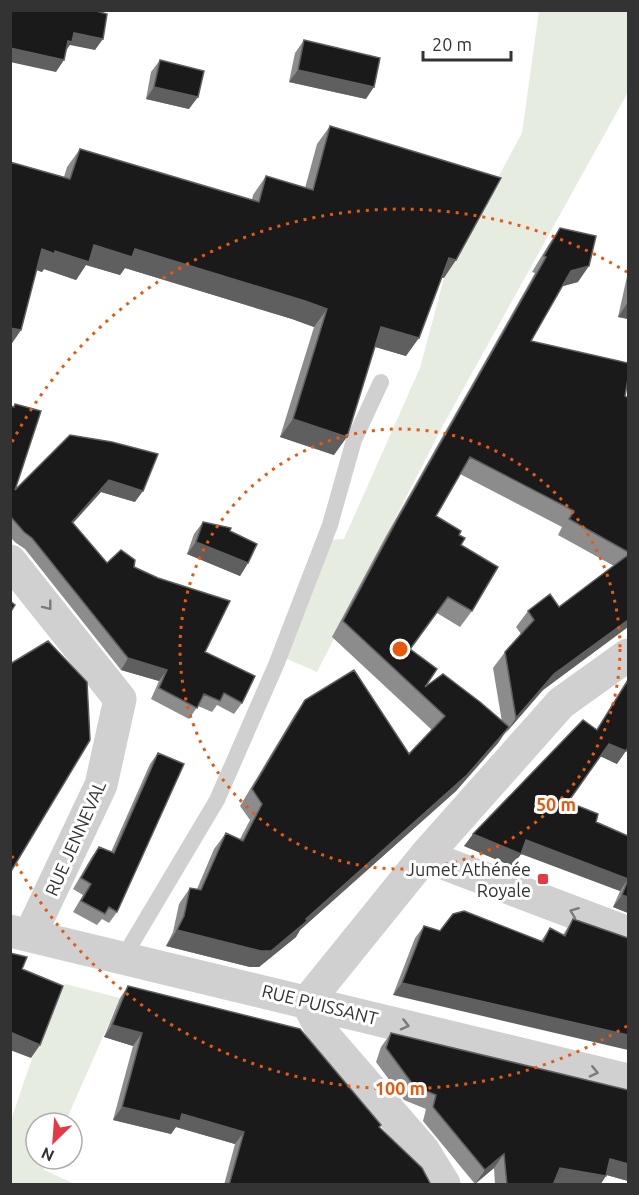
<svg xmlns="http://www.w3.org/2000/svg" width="639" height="1195" viewBox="0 0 639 1195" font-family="Ubuntu,sans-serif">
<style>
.green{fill:#e6ecdf}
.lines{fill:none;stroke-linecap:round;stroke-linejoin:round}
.lane{stroke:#d0d0d0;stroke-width:16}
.street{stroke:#d0d0d0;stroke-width:33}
.wall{fill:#8c8c8c;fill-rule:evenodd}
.shaded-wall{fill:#5f5f5f}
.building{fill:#1a1a1a;stroke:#5f5f5f;stroke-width:1.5}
.oneway{stroke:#7a7a7a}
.ring{fill:none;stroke:#e8590c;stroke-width:3;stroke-dasharray:3 6}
.poi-dot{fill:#e63946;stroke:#fff;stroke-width:2}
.labels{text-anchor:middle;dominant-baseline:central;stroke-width:6;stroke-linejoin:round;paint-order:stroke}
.street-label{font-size:18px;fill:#333;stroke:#fff}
.poi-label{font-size:18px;fill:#333;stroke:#fff;text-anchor:end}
.centre{fill:#e8590c;stroke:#fff;stroke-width:3}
.ring-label{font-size:18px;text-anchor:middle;font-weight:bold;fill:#e8590c;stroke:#fff;stroke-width:6;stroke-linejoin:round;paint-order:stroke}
</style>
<rect width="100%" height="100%" fill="#fff"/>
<!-- green -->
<path class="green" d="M539,11H628V92L442,427L317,672L280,656L324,540L344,539L420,368L444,278L522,133Z
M65,984L120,998L65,1123H36V1159H48L44,1170L75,1184H11V1120L38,1041L55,1000Z"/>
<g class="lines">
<!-- lane -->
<path class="lane" d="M123,958L217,800L276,665L330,525L354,440L381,382"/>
<!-- street -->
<path class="street" d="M10,561L120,699L101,785L30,935
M425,856L628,933
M10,931L628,1080
M307,1002L425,856L561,703L628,655
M307,1002L327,1039L423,1150L444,1184"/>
</g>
<!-- wall -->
<path class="wall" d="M304,40L366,99L289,82L295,53Z
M160,60L189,109L146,99L151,72Z
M330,126L444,278H441L406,356L375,347L334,455L280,437L314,327L292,319L125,268L120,275L86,265L76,280L44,269L42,272L36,270L21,330L10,346V162L64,177L67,167L80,149L252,200L253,195L266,176L305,188L317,144Z
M560,228L578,282L562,286L531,341L628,398V627L543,690L504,734L498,743L456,791L300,930L296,937L259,967H250L166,946L173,932L179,904L190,888L197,889L214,849L226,833L240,839L250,820L240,806L294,716L305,700L409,754L432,730L332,637L386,536L535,273L532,272L549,244ZM460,474L562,527L558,535L614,566L559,607L528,611L516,627L521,634L505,652L493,668L502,722L425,687L411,649L437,613L460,627L472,611L461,545L459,535L436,516Z
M628,272V319L618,317Z
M15,404V490L70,435L135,502L101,492L73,523L107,563L134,567L205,652L242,703L234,714L217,705L212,712L198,706L189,719L151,699L159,681L121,670L25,549L16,543L10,537V406L13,407Z
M203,522L230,531L248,563L240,576L187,554L194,534Z
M628,680L617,764L600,756L568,802L596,822L628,836V913L613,907L620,891L521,854L512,866L464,846L597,730Z
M158,753L117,912L109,923L102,919L97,925L73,912L83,895L73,889L91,858L99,847L111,852L150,764Z
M573,919L628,938L393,995L415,938L424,926L440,931L541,941L550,928L563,935Z
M128,986L379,1127L431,1185H224L235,1144L176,1127L171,1134L113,1120L133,1046L104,1037L120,998Z
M391,1033L628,1090V1181L606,1175L600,1185H565L554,1183L553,1185H495L494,1168L475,1184L423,1121L426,1109L404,1100L376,1062L381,1047Z"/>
<!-- shaded-wall -->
<path class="shaded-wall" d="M74,33L103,39L95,50L70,45L64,53L60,52Z
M10,48L64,60L56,72L10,62Z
M298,70L374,87L366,99L289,82Z
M154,87L198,97L189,109L146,99Z
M94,245L135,249L305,301L327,309L314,327L292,319L125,268L120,275L86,265L76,280L44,269L42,272L29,267L42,249L55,251Z
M449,258L456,260L444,278L436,276Z
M589,266L578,282L560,287L571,271Z
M628,302V319L618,317Z
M381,327L419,338L406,356L369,345Z
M10,328L21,330L10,346Z
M293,419L347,437L334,455L280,437Z
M109,480L143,491L135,502L101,492L64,533L72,522Z
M196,542L248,563L240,576L187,554Z
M628,620V627L543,690L505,734L516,718L554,674Z
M128,658L167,670L159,681L121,670Z
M509,727L498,743L456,791L300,930L296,937L259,967H250L166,946L177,930L306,919Z
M609,744L626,751L617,764L600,756Z
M473,834L526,840L628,879L620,891L519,853L521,854L512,866L464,846Z
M622,895L628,897V913L613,907Z
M402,983L628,1035V1050L393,995Z
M112,1025L142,1033L133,1046L104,1037Z
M10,1032L40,1045L31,1058L10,1050Z
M122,1107L182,1114L244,1132L235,1144L176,1127L171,1134L113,1120Z
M504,1154L494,1168L475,1184L485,1170Z
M610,1159L628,1164V1181L600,1173Z
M560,1168L606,1176L600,1185H566L550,1182Z"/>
<!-- building -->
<path class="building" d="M10,10H93L107,14L103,39L74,33L72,42L68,41L64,60L10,48Z
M304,40L380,58L374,87L298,70Z
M160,60L204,71L198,97L154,87Z
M330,126L501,178L456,260L449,258L419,338L381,327L347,437L293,419L327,309L305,301L135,249L132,257L94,245L89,262L55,251V254L42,249L21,330L10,328V162L70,179L80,149L259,202L266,176L313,190Z
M560,228L596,236L589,266L571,271L531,341L628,363V379L625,396L628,398V552L569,519L574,511L470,457L436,516L461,531L459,535L465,538L461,545L498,567L472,611L448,597L410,649L437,669L425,687L443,674L480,702L509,727L467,775L306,919L307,921L271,951H261L177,930L184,916L190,888L201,890L226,833L243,841L262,804L252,789L305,700L354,670L409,754L445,716L343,621L397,520L546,257L544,256Z
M15,404L41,411L15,490L70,435L112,442L158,454L143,491L109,480L72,522L107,563L121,550L135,560L134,567L158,578L230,601L205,652L255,676L242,703L224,693L220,701L204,694L197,708L159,688L167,670L128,658L32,538L24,532L10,516V406L14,407Z
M203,522L231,528L230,531L257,544L248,563L196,542Z
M628,555V620L554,674L516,718L505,652L534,620L528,611L550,594L559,607Z
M10,601L15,605L10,613Z
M48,641L87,682L90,740L10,873V664Z
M628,680V747L626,751L609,744L568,802L598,814L596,822L628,836V879L526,840L521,854L473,834L583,720L597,730Z
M158,753L184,764L117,912L109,907L105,914L81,901L91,884L81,878L99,847L114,853Z
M628,880V897L622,895Z
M464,911L543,942L550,928L565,936L573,919L628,938V1035L402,983L424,926L440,931L453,914Z
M10,953L27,957L22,969L63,986L40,1045L10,1032Z
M128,986L300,1029L381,1125L379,1127L422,1168L431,1185H229L244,1132L182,1114L180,1121L122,1107L142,1033L112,1025Z
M391,1033L628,1090V1164L610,1159L606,1176L560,1168L553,1185H507L504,1154L485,1170L433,1107L436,1095L414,1086L386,1048Z"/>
<!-- one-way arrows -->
<defs><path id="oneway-chevron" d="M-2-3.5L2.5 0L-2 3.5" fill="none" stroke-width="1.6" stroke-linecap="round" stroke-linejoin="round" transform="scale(1.5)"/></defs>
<g class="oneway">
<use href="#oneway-chevron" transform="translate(48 606) rotate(52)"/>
<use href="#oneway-chevron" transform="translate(574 912) rotate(-159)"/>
<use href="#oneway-chevron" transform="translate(405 1025) rotate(14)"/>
<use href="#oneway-chevron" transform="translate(594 1072) rotate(13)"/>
</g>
<!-- distance rings -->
<g class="ring">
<circle cx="400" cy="649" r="220"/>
<path d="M627 1026A440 440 0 0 1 12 856M12 442A440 440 0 0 1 627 272"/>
</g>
<!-- markers -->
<rect class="poi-dot" x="537" y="873" width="12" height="12" rx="3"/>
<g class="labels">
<!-- street labels -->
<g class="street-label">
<text transform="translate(75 838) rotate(-66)">RUE JENNEVAL</text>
<text transform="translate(320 1004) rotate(14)">RUE PUISSANT</text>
</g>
<!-- poi labels -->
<g class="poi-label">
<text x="531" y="869">Jumet Athénée<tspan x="531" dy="21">Royale</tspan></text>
</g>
</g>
<circle cx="400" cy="649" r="9" class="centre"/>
<g class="ring-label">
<text x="556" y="811">50 m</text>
<text x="400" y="1095">100 m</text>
</g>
<!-- border -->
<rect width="639" height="1195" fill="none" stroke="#333333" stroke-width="24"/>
<!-- north arrow -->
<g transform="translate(54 1141) rotate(205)"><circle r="28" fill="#ffffff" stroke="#adadad" stroke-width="1.5"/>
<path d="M0-4.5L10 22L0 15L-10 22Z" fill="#e63946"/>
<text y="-9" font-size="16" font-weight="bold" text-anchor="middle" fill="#333333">N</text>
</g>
<!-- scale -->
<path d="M423 51v9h88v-9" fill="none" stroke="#333333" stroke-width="3"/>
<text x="432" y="51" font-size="18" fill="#333333" stroke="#ffffff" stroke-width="4.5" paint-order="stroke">20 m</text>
</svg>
